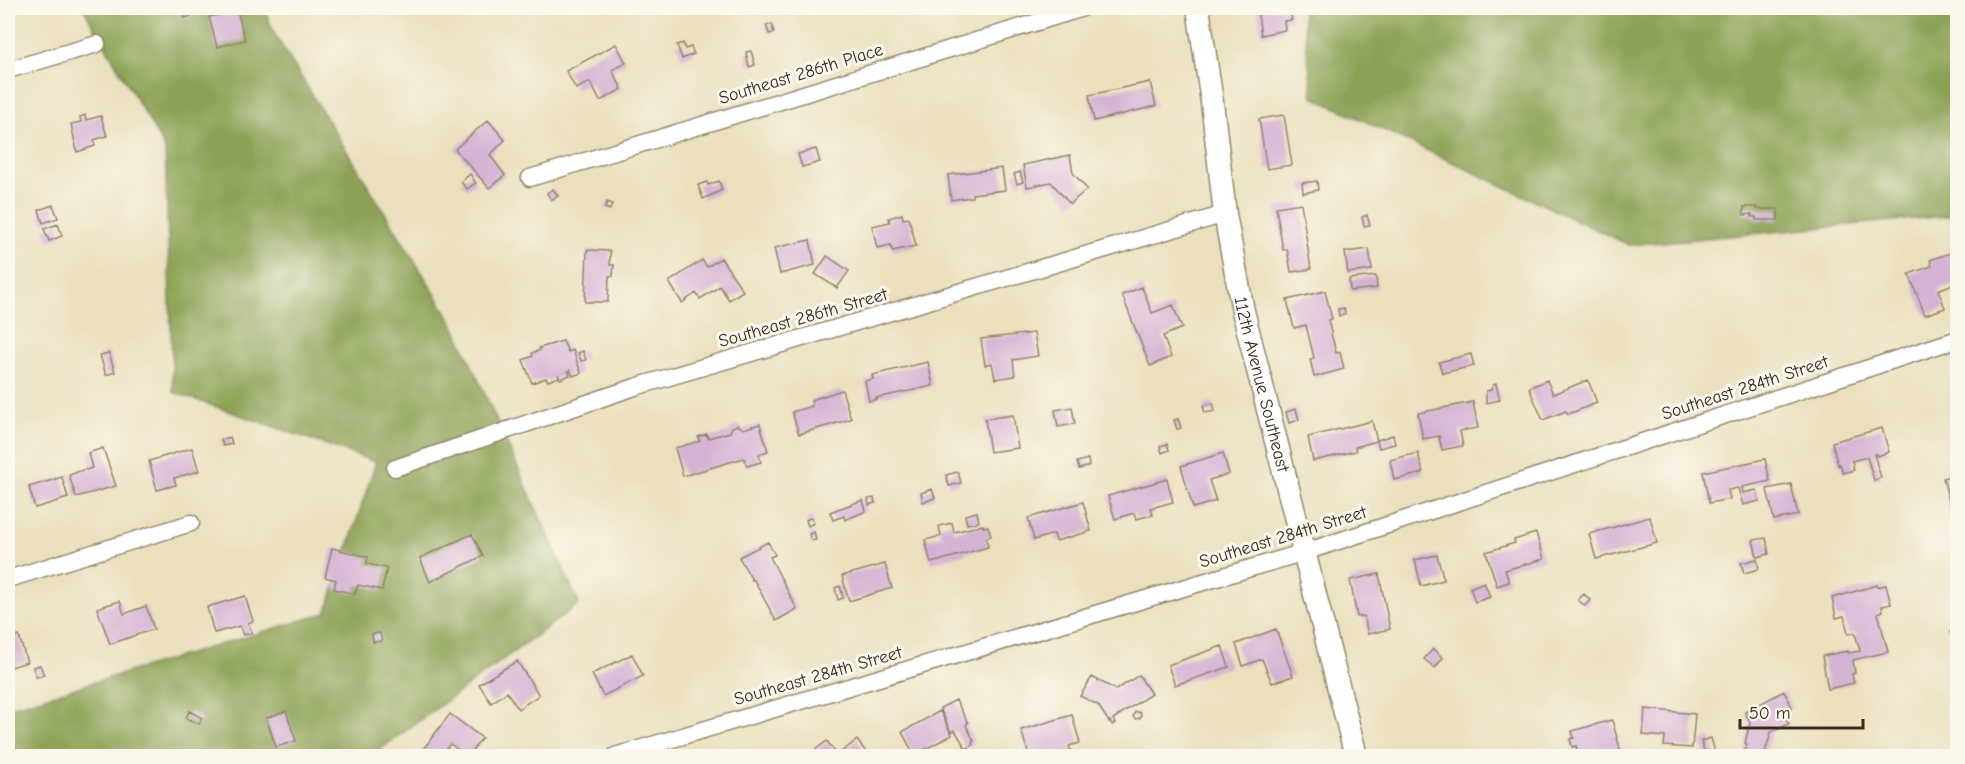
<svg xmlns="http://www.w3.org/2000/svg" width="1965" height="764" viewBox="0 0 1965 764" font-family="'Comic Neue',sans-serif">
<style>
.forest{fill:#8ba254;stroke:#636639;stroke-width:1.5}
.building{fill:#d5b2d4}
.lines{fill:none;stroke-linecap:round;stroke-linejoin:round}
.street-casing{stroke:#92856e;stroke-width:19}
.secondary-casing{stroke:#92856e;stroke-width:25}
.street{stroke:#fff;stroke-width:16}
.secondary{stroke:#fff;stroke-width:22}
.labels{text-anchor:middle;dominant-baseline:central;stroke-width:6;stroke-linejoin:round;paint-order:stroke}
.street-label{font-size:18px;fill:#3b2a1e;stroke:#fbf7ec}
</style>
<rect width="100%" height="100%" fill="#fbf7ec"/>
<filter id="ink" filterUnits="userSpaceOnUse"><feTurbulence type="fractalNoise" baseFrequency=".0167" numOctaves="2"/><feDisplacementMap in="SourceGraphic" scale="12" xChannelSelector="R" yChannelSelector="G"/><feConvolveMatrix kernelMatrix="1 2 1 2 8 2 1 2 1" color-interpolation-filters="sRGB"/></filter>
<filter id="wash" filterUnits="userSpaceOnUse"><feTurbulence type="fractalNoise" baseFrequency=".008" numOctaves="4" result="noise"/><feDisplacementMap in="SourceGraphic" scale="24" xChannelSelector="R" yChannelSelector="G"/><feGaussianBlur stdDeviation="1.35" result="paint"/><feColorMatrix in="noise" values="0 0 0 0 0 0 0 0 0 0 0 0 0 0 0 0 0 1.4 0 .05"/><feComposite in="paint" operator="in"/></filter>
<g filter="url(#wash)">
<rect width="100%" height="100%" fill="#eae0bd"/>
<!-- forest -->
<path class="forest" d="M83,8H264L275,35L453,323L579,604L371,756H8V708L326,613L376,462L173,392L165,148Z
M1302,8H1957V215L1629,245L1313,97Z"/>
<g id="blocks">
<!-- building -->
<path class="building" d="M1257,8H1289L1292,20L1284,21L1285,30L1261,35Z
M192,9L194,15L185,18L183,12Z
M237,10L245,40L217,47L209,17Z
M772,24L774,33L769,34L766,25Z
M683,43L685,49L691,47L694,54L682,59L677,45Z
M616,44L626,63L612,70L622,89L600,101L590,82L576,89L566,71Z
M751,51L755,65L749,67L746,52Z
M1150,82L1156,106L1094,121L1089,95Z
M85,115L86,120L101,116L107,136L94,140L95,146L77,152L71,124L81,122L80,117Z
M1284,115L1292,165L1267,169L1259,119Z
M488,120L505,140L490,155L505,175L489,188L455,149Z
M816,149L820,162L802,167L798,154Z
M1070,155L1073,173L1087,189L1070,204L1051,182L1027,187L1023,165Z
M1002,168L1005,190L972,194V197L951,200L948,175Z
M1020,172L1023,182L1017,184L1014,174Z
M470,174L476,183L467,189L461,182Z
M719,181L722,190L703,199L698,185L707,182L708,185Z
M1317,181L1318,190L1303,193L1302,183Z
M553,189L558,196L551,200L547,193Z
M607,202L612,204L610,210L605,208Z
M1301,203L1311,269L1291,272L1287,249L1283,250L1276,207Z
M53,205L58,218L43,223L39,210Z
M1744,207H1757V209H1778V220H1756V217H1752V214L1744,215Z
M902,214L903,219L909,218L916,246L892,251L891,245L877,248L872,226L890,222L889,218Z
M1367,215L1370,225L1364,226L1362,217Z
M58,224L62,236L49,241L44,229Z
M810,240L815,265L780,274L774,248Z
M1369,249L1372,270L1348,273L1345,252Z
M587,250L610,251V265H614L613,276H609L608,302H585Z
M1958,250V282L1938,290L1945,308L1925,315L1909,274L1932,266L1930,260Z
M827,256L849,271L837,288L815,274Z
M721,258L743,291L729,300L720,286L700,299L696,293L682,303L669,282L702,260L707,267Z
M1376,276L1377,288L1350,291L1349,279Z
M1142,287L1152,313L1173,305L1182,328L1163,336L1171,357L1150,366L1122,295Z
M1325,291L1332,319L1328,320L1336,353L1340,352L1344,369L1314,377L1310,359L1314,358L1306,325L1294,328L1287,300Z
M1344,308L1345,314L1339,316L1338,309Z
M1034,333L1038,356L1013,360L1015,376L995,379L992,363L985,365L981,339Z
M563,341L568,352L573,350L581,373L573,376L570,370L568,371L570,375L560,379L558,374L559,377L548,381L546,378L532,383L523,360L533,356L532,353L540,350L539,348Z
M583,351L586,360L581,361L578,353Z
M109,353L115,372L106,375L100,355Z
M1471,354L1474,366L1442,373L1439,362Z
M928,362L933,386L876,398L877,399L869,401L865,381L873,379L872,375Z
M1547,380L1553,394L1588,380L1597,403L1568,414L1566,411L1543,420L1529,388Z
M1496,384L1500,400L1486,403V391L1491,390L1493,385Z
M842,390L851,419L799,434L792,412L812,406L811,400Z
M1473,402L1478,428L1460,431L1463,446L1442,450L1439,436L1423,439L1418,413Z
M1213,403L1215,411L1205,413L1203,406Z
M1072,407L1075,424L1058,427L1055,410Z
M1296,409L1299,420L1289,423L1286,412Z
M1013,415L1018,448L990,452L985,419Z
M1178,419L1181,428L1177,429L1174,420Z
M1372,421L1377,441L1355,447L1356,451L1313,461L1308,437Z
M760,424L768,451L759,454L761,462L747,466L744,458L683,476L675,448L700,441L698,437L707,434L708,438L730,432L732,427L738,425L743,429Z
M1882,428L1889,452L1877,456V454H1874L1881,478L1874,480L1867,457L1852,461L1854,470L1843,473L1840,464L1838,465L1832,442Z
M1393,435L1395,444L1379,448L1377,440Z
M230,437L232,444L223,446L221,440Z
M1167,444L1169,450L1162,453L1160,446Z
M103,448L116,486L76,497L69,475L85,469L86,470L92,468L88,453Z
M192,448L199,471L174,478L176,485L157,490L149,461Z
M1223,453L1229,474L1209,480L1216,501L1193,508L1181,466Z
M1418,453L1423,473L1394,480L1390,460Z
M1088,459L1089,466L1079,469L1077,462Z
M1765,459L1770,481L1742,487L1743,493L1757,490L1759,501L1743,505L1738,488L1728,490L1730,499L1709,503L1703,472Z
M958,472L961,483L949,486L946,475Z
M1953,475L1958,491V507L1951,509L1943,478Z
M62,477L68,498L35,508L29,487Z
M1167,479L1173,502L1151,508L1153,515L1136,519L1134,513L1115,519L1108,496Z
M1791,484L1798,515L1774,520L1767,489Z
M932,489L935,498L923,502L921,493Z
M874,498L875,503L869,505L868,499Z
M863,500L866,511L845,520L844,516L833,520L830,512Z
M1083,502L1091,531L1056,541L1054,534L1034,540L1028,518Z
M977,512L979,522L967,524L965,515Z
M812,517L814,523L808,526L806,520Z
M1650,517L1657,543L1596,559L1589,534Z
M952,523L954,532L983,525V527L988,526L991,536L986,538L988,547L931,563L925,540L941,536L939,526Z
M814,532L816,540L811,541L809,534Z
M1536,533L1544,559L1505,570L1509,582L1497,586L1486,552L1515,543L1514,540Z
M472,534L483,556L430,582L420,558Z
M1766,538L1769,554L1757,557L1753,540Z
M768,542L775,555L770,557L797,609L776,621L754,580H752L739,557Z
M332,548L368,557L367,564L387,568L382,590L358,585L355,594L334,589L336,580L325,577Z
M1437,555L1444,580L1421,586L1415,560Z
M1757,559L1759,569L1744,573L1741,563Z
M885,564L892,588L849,601L842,576Z
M1379,574L1390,629L1368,634L1364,616L1357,617L1350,580Z
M1484,582L1490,597L1475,602L1470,588Z
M1877,585V587L1886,585L1891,604L1882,606L1883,611L1878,613L1888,652L1853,660L1855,673L1852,674L1854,683L1828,689L1822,656L1848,651V653L1860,651L1855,633L1848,634L1844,616L1836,618L1832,598Z
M840,586L843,598L838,600L835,588Z
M1584,594L1590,600L1585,606L1578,600Z
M245,596L253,621L248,623L252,633L243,635L240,626L214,633L207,607Z
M120,601L124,614L146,606L154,629L110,644L97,608Z
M1958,622V650H1957L1950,632L1953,631L1951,624Z
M1276,629L1293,676L1272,683L1262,659L1243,666L1236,644Z
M380,633L382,641L373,642L372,634Z
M19,636L27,662L8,668V639Z
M1222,646L1229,667L1175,685L1168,665Z
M1433,649L1443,658L1435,668L1424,659Z
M632,654L643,676L603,696L592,674Z
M517,661L539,695L518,709L507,692L491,703L479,684Z
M40,665L44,675L36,677L33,667Z
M1139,675L1151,694L1113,719L1115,723L1112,725L1110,721L1109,722L1098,705L1080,696L1092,677L1116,690Z
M1784,691L1792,707L1782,711L1789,724L1771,732L1764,756H1757L1744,751L1747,745L1745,743L1750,723L1745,712Z
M956,700L968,723L966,725L974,741L972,742L973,745L966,749L955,730L951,732L940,708Z
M1645,709L1695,714L1692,748L1664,746L1665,737L1643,735Z
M189,711L202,718L199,724L186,718Z
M286,711L296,741L276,747L266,718Z
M940,711L952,735L914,755L902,732Z
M1135,712H1138L1141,714L1140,718L1136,719L1133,717Z
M450,714L482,738L468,756L450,744L443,753L448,756H418Z
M1072,715L1080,743L1069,746L1072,754L1064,756H1029L1021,730Z
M1612,720L1622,756H1599L1598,753L1579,756L1576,746L1572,747L1570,739L1574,738L1572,731Z
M1711,738L1716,756H1694L1705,753L1701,741Z
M857,740L869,756H809L808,755L827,741L837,755Z
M1121,751L1123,756H1107Z
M1513,751L1514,756H1502L1501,754Z"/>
</g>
</g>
<g filter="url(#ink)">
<use href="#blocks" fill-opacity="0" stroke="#92856e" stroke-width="1.5"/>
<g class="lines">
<!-- street casing -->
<g class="street-casing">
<path id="street" d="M8,70L97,44
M530,178L1083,8
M395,468L635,387L1225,214
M8,579L191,523
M615,756L1305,552L1958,339"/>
</g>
<!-- secondary casing -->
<g class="secondary-casing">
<g id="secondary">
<path id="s1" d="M1198,8L1212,102L1225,214L1243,311L1356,756"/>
</g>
</g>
<!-- street -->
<use href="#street" class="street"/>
<!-- secondary -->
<use href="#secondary" class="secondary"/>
</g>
</g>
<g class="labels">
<!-- street labels -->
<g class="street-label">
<text transform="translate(801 74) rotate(-17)">Southeast 286th Place</text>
<text transform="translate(803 318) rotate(-16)">Southeast 286th Street</text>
<text stroke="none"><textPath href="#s1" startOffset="382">112th Avenue Southeast</textPath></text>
<text transform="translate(1745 388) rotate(-18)">Southeast 284th Street</text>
<text transform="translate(1283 537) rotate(-17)">Southeast 284th Street</text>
<text transform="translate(818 676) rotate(-16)">Southeast 284th Street</text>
</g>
</g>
<!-- margin -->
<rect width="1965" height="764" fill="none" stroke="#fbf7ec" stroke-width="30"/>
<!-- scale -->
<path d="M1740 719v9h123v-9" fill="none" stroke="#3b2a1e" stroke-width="3"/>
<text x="1749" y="719" font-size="18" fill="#3b2a1e" stroke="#fbf7ec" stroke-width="4.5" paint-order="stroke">50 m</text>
</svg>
